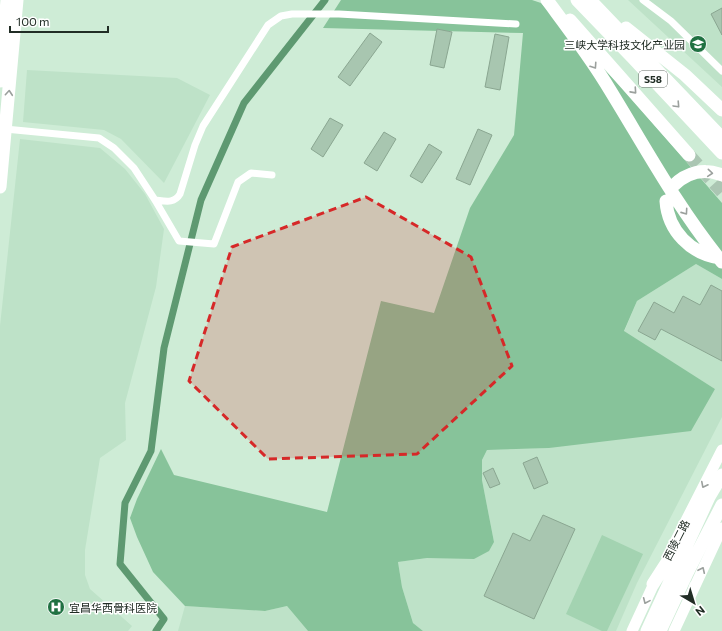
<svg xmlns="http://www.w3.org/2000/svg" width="722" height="631" viewBox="0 0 722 631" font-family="Commissioner,'Noto Sans SC',sans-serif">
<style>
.built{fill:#bee2c8}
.green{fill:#a3d3b1}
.forest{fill:#87c39a}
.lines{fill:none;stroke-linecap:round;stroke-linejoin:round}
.canal{stroke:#5e9971;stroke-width:7}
.building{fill:#a8c6b0;stroke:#8aa691}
.highway-tunnel{stroke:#abc6b3;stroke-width:13;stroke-dasharray:13 6;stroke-linecap:butt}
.street{stroke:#fff;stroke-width:7}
.primary{stroke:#fff;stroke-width:11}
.highway{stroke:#fff;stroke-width:13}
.oneway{stroke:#9ba09d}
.marked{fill:#d62828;fill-opacity:0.2;stroke:#d62828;stroke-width:3;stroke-dasharray:8 5;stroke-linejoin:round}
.labels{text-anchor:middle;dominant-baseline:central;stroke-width:3;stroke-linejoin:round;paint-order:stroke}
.shield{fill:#fff;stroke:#646c66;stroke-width:1}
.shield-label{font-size:10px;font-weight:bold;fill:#212d25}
.poi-label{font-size:11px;fill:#212d25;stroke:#fff;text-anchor:end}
.street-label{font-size:11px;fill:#212d25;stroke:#fff}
</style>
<rect width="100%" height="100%" fill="#ceecd6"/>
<!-- built -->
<path class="built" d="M628,0H722V87Z
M27,70L177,78L210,95L164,183L121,139L104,130L23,122Z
M20,139L100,148L125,169L145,194L164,229L156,287L125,403L126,440L100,458L85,550V575L90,589L132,626L128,631H0V326Z
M696,264L722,279V417L637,583L616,631H423L413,623L402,587L398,562L427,558L494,542L482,480V460L487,450L549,448L715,389L624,332L637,301Z
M185,606L265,611L287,606L308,631H178Z"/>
<!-- green -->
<path class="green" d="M602,535L643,554L607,631H602L566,614Z"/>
<!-- forest -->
<path class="forest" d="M341,0H532L541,3L624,90L722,203V279L696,264L637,301L624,331L715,389L691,431L549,448L487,450L482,460V480L494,542L489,551L474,559L427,558L398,562L402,587L413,623L423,631H308L287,606L265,611L185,606L153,572L137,537L130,518L137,499L161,449L174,475L327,512L381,301L434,313L470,208L514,135L523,33L323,28Z"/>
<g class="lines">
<!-- canal -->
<path class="canal" d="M156,631L164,619L120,564L125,503L151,451L164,348L201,200L244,103L325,0"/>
</g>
<!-- building -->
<path class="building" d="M722,8V35L711,14Z
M437,29L452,32L444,68L430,65Z
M370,33L382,42L350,86L338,77Z
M495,34L509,37L500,90L485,87Z
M330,118L343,125L323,157L311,149Z
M478,129L492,135L470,185L456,179Z
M384,132L396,139L377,171L364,163Z
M429,144L442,152L422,183L410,176Z
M711,285L722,291V361L661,329L655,340L638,331L654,302L674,313L683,296L700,305Z
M537,457L548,483L534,489L523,463Z
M493,468L500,484L490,488L483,473Z
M543,515L575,529L534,619L484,596L513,533L530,541Z"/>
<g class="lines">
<!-- highway-tunnel -->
<path class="highway-tunnel" d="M689,155L722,192"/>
<!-- street -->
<path class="street" d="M643,0L671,21L722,71
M5,129L99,138L114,148L134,168L155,200L179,241L214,244L238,182L251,173L272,175
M155,200C165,201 174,204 180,194L195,145L203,126L268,25L281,16L292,14H339L516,24"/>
<!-- primary -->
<path class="primary" d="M673,546L722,450
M632,631L657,577
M674,631L722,528"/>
<!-- highway -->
<path class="highway" d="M547,0C567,27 587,53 605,82C643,143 676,206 722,262
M577,0L633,58L722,153
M590,0L722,138
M570,20L689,155
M626,28L685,75L722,110
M0,81L7,0
M673,186C687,172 704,168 722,175
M0,187L17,0
M666,201C668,231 691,254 720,258
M653,584L682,539
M647,631L709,497L722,475
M660,631L687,573L722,505"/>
</g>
<!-- one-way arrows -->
<defs><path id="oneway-chevron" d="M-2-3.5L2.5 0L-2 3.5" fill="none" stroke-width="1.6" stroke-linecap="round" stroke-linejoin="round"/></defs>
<g class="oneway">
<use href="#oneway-chevron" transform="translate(594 66) rotate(56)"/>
<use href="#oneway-chevron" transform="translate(634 91) rotate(48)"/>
<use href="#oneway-chevron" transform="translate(9 93) rotate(-85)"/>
<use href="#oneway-chevron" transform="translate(677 105) rotate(47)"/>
<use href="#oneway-chevron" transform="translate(710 173) rotate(5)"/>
<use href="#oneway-chevron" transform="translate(685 212) rotate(55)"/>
<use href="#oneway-chevron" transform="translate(704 485) rotate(117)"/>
<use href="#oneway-chevron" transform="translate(702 570) rotate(-65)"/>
<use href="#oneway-chevron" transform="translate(646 601) rotate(114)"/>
</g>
<!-- marked area -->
<path class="marked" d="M366,197L471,257L512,366L417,454L268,459L189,381L232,247Z"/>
<!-- icons -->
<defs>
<g id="school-disc" transform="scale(0.9)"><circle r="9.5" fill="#207142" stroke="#fff"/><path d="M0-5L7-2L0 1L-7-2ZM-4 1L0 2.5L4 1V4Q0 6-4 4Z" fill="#fff"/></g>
<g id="hospital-disc" transform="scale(0.9)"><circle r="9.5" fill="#207142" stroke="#fff"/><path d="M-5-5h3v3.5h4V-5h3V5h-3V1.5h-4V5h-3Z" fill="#fff"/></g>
</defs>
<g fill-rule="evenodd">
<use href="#school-disc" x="698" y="44"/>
<use href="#hospital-disc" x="56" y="607"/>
</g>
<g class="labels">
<!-- shield labels -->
<rect class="shield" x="639" y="71" width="28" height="16" rx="3"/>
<g class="shield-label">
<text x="653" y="79">S58</text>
</g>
<!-- poi labels -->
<g class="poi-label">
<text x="685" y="44">三峡大学科技文化产业园</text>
<text x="69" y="607" text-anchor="start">宜昌华西骨科医院</text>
</g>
<!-- street labels -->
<g class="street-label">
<text transform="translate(676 540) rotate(-63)">西陵二路</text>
</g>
</g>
<!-- north arrow -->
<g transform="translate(694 603) rotate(142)" stroke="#ffffff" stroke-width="3" paint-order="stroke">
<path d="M0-3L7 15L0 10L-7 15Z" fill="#212d25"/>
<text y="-6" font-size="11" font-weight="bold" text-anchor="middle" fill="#212d25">N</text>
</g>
<!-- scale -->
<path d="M10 26v6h98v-6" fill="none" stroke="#212d25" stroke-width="2"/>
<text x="16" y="26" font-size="12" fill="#212d25" stroke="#ffffff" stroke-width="3" paint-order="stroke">100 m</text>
</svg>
